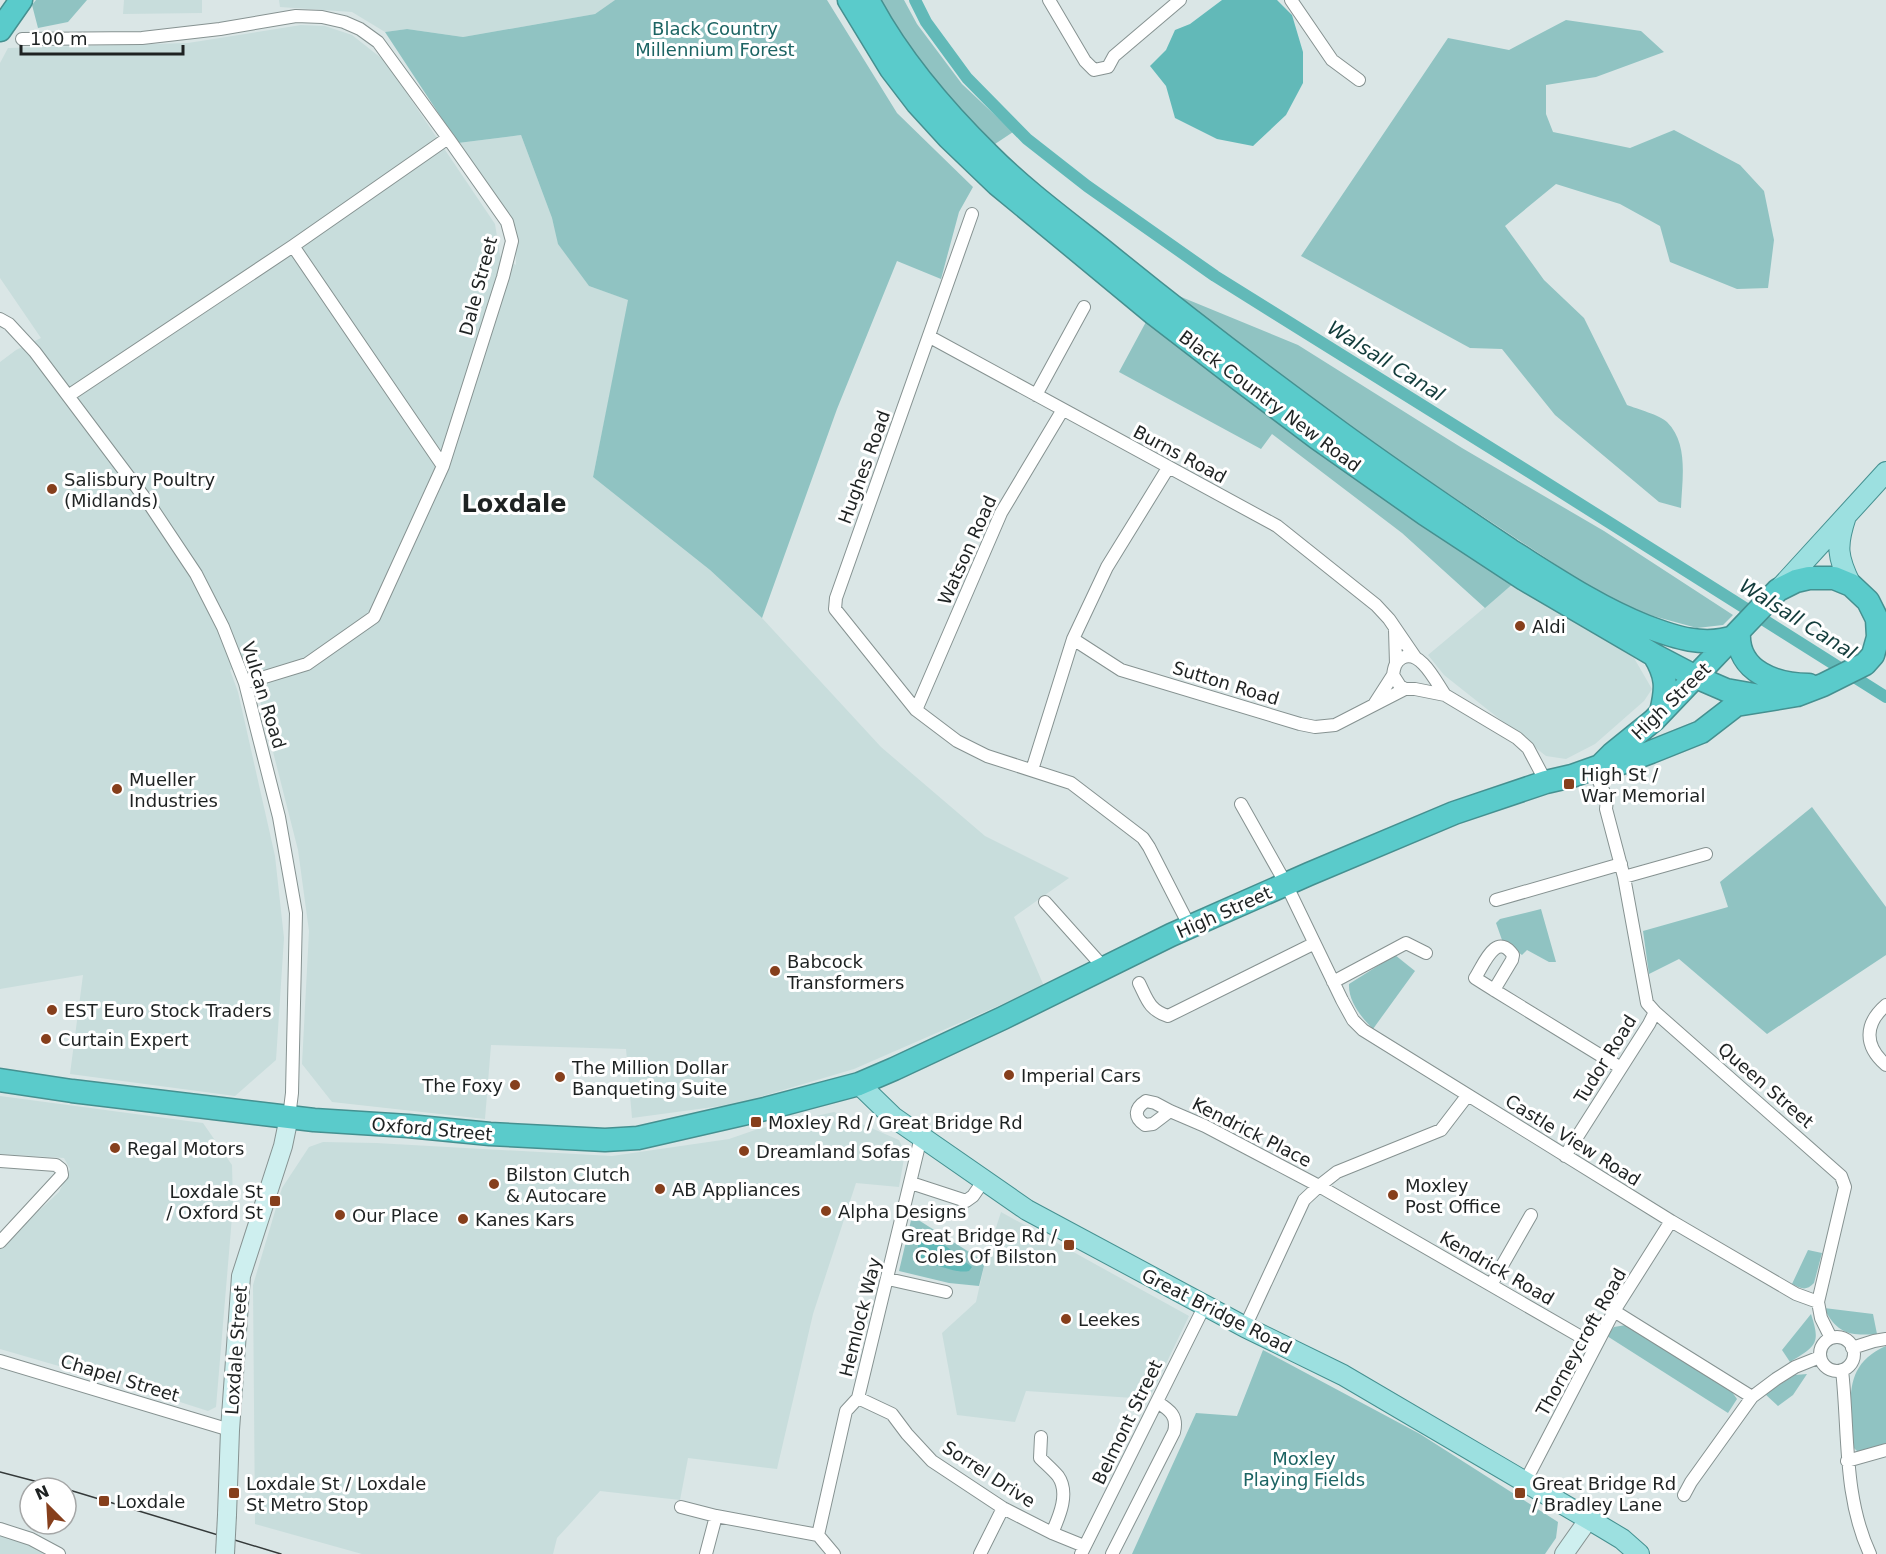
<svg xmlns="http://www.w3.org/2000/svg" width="1886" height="1554" viewBox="0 0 1886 1554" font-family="'DejaVu Sans',sans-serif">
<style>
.built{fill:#c8dddc}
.green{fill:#90c3c2}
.water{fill:#62b9b8}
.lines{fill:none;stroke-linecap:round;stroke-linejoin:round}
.canal{stroke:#62b9b8;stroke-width:12}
.street-casing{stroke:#869291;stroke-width:14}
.secondary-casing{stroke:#869291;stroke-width:20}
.primary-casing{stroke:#459090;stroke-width:22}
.highway-casing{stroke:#459090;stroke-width:25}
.street{stroke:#fff;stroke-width:12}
.secondary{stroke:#ceefef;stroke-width:18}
.primary{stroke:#9ce0e0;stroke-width:20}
.highway{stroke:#5acbcb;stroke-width:22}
.tram{stroke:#343939;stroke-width:1.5}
.secondary-bridge-casing{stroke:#869291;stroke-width:20;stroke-linecap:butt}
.secondary-bridge{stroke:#ceefef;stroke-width:18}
.poi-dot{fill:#863f1c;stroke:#fff;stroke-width:2}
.labels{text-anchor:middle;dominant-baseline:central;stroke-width:6;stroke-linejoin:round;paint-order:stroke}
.park-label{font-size:18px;fill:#1c6463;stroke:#fff}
.street-label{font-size:18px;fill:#1e2222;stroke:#fff}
.poi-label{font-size:18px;fill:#1e2222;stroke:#fff;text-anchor:start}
.water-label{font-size:20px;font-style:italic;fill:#123c3b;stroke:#fff}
.district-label{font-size:24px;font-weight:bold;fill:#1e2222;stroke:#fff}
</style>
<rect width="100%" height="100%" fill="#dae6e6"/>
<!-- built -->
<path class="built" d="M124,0H202V13L123,14Z
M279,0H615L595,14L463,37L407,29L385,32L352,12L280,7Z
M301,25L325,26L352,35L385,61L495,224L500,256L516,265V229L458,143L521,135L552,218L559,244L589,286L629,300L593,477L710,570L762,618L881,747L985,836L1069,878L1014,917L1044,986L854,1069L736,1104L632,1118L626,1049L491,1045L485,1119L332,1102L302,1064L309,931L298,850L250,661L230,670L238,692L275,856L284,938L276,1060L235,1096L70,1074L83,975L0,989V362L16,350L41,338L0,278V63L8,48L188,43Z
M1515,582L1634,658L1652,689L1644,701L1595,744L1566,759L1546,756L1444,675L1428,655Z
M0,1096L203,1123L232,1165L233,1205L216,1407L208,1411L152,1393L0,1349V1247L59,1192L70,1169L64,1158L0,1154Z
M834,1112L899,1140L905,1153L899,1187L856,1183L813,1314L777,1469L688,1458L680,1500L600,1491L557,1538L553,1554H362L255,1524L253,1285L282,1188L309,1147L323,1142L376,1143L612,1156L729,1139L758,1129Z
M1001,1212L1189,1316L1149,1399L1026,1391L1015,1422L957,1415L942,1333L976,1302L985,1262Z
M0,1533L33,1544L51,1554H0Z"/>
<!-- green -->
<path class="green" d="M36,0H87L68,22L38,28L32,5Z
M615,0H827L897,113L973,187L959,212L941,279L897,261L837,409L762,618L710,570L593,477L628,300L589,286L558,244L552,218L521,135L458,143L385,32L407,29L463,37L595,14Z
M877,0H904L917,24L962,84L1013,132L995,144L933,84Z
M1566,20L1641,31L1664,52L1596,77L1546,85V114L1553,132L1630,148L1674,130L1740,165L1764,191L1774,240L1768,288L1737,289L1670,262L1660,226L1620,204L1556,184L1505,226L1544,280L1584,318L1627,405C1637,409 1660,415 1667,422C1689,444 1682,479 1681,508L1659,502L1555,415L1502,349L1470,348L1301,256L1448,38L1509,50Z
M1174,294L1298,345L1462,448L1604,531L1733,615L1723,625L1697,628L1620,607L1411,469L1217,330Z
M1147,320L1515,582L1485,608L1402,533L1272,434L1261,449L1119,372Z
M1812,807L1886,907V955L1767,1034L1679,959L1649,974L1643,931L1728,907L1720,882Z
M1541,909L1556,962H1549L1527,950L1522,955L1502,940L1496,923L1500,919Z
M1395,955L1415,971L1373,1029C1361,1017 1348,1001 1349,984Z
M912,1216L985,1262L979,1286L949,1283L899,1271Z
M1808,1250L1822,1253L1814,1283C1806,1291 1802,1289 1792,1284Z
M1824,1308L1873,1314L1877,1334C1850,1336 1837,1334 1824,1308Z
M1811,1314C1821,1344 1816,1346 1790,1362L1782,1350Z
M1626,1325L1732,1392L1737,1399L1728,1413L1607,1336L1614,1327Z
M1886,1346V1444L1859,1453L1852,1446C1852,1404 1840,1366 1886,1346Z
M1263,1350L1420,1434L1558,1522L1556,1538L1545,1554H1132L1196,1413L1237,1416Z
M1807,1374L1793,1395L1778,1406L1765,1394L1795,1375Z"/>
<!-- water -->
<path class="water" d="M1222,0H1277L1292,15L1303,52V83L1286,115L1253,146L1217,139L1175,118L1166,86L1150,66L1166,50L1175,30L1190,24Z
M928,1236L942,1243L972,1267L969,1271C953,1274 939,1263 921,1263L918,1254V1243Z"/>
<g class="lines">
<!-- canal -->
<path class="canal" d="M915,0L926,22L967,78L1027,139L1087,186L1215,276L1534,475L1886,697"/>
<!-- street casing -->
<g class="street-casing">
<path id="street" d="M1049,0L1085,61L1094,70L1108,67L1114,56L1180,0
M1291,0L1332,60L1359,80
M22,39L142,38L220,29L296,16L322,17L344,22L360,29L378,42L448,138
M972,214L836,598L835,609L916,710L957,741L987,756L1071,783L1143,838L1149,847L1190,927
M293,246L443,466
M0,319L9,324L35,352L150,505L196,574L223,627L245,683L279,817L296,913L292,1093L289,1117
M930,337L1277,526L1376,605L1389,619L1415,657
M1036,395L1084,307
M68,396L293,246L448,138L507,222L512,241L503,277L443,466L374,617L307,664L245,683
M1395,629L1396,664
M1073,639L1121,670L1300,724L1315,727L1335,725L1405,689
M1445,695C1436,682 1420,648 1402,658C1395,662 1394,668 1393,675L1400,686L1405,689H1415L1445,695L1517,738L1528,748L1546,782
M1375,703L1393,675
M916,710L1001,513L1062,411
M1593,768L1607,799L1606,809L1624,877L1647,1003L1655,1012L1841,1176L1845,1187L1818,1302L1821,1318L1831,1338
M1032,770L1073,639L1107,567L1168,468
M1241,804L1286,884L1342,1000L1353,1020L1363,1030L1671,1221L1796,1294L1818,1302
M1624,877L1706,854
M1496,900L1621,864
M1045,902L1105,969
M1333,982L1406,943L1426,953
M1139,983C1147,999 1149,1010 1168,1016L1313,944
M1494,990L1512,960L1513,955C1496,931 1484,964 1475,978L1494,990L1621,1068
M1886,1005C1864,1024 1864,1046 1886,1065
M1170,1111L1153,1124L1145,1125C1133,1117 1135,1108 1146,1101L1155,1103L1170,1111L1205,1126L1319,1186L1595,1345
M1565,1156L1649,1024L1655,1012
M0,1161L56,1165L61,1169L62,1175L0,1242
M911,1183L966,1201L973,1196L984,1180
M888,1279L946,1292
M1491,1285L1531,1215
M1614,1311L1752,1397
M1245,1327L1304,1200L1319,1186L1337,1172L1441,1130L1467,1096
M1820 1354a17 17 0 1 1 34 0a17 17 0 1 1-34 0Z
M1852,1348L1874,1341L1886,1339
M0,1361L230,1430
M1842,1370C1849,1432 1843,1496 1870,1554
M858,1398L892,1414L907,1434L932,1461L1003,1508L1052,1533L1084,1546
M1041,1437L1040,1458C1046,1464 1053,1470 1058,1476C1070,1493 1059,1517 1052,1533
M1847,1461L1886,1450
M1525,1482L1614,1311L1671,1221
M1684,1495L1691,1482L1752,1397L1776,1379L1795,1367L1820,1357
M681,1507L716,1516L818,1535L834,1554
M0,1529L31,1539L59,1554
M818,1535L846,1411L858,1398L921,1137
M706,1554L716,1516
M980,1554L1003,1508
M1081,1554L1205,1305
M1112,1554L1174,1432C1178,1416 1170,1410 1157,1402"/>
</g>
<!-- secondary casing -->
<g class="secondary-casing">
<path id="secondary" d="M227,1515L230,1430L241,1276L283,1146L289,1117
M1564,1554L1588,1520"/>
</g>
<!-- primary casing -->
<g class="primary-casing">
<path id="primary" d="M1846,516C1836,546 1837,557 1851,585
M1780,588L1886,472
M859,1084L893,1117L1027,1210L1245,1327L1343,1375L1602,1527L1622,1539L1639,1554"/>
</g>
<!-- highway casing -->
<g class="highway-casing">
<path id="highway" d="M849,0L891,69L917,103L949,138L997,184L1153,313L1240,380L1317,438L1425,514L1524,579L1654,655L1696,677L1726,690L1760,696
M868,0C899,59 943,110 990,156C1025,191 1066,221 1105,252C1182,315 1261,375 1342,434C1397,474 1453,512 1510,550C1553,577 1597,607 1645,626C1674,637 1705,648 1736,636
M0,30L21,0
M1739,632C1736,672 1777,685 1809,685
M1654,655C1667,676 1667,688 1661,712
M0,1080L72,1091L314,1120L408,1126L490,1134L605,1140L638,1138L765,1109L859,1084L894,1069L1003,1018L1171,935L1309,874L1454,813L1546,782L1572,776L1600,766L1616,765L1651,752L1701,732L1736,705L1797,695L1823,685L1865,664L1873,655L1878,637L1877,619L1868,601L1851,585L1834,578H1809L1796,581L1778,590L1654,720L1612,754L1600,766"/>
</g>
<!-- street -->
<use href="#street" class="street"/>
<!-- secondary -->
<use href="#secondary" class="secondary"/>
<!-- primary -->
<use href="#primary" class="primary"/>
<!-- highway -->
<use href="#highway" class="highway"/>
<!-- tram -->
<path class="tram" d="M0,1472L61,1488
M66,1489L281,1554"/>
<!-- secondary-bridge casing -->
<g class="secondary-bridge-casing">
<path id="secondary-bridge" d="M225,1554L227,1515"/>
</g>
<!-- secondary-bridge -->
<use href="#secondary-bridge" class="secondary-bridge"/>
</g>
<!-- markers -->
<g class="poi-dot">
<circle cx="52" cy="489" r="6"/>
<circle cx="1520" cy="626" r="6"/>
<rect x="1563" y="778" width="12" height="12" rx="3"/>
<circle cx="117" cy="789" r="6"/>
<circle cx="775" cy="971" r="6"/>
<circle cx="52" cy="1010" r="6"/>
<circle cx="46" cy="1039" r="6"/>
<circle cx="1009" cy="1075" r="6"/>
<circle cx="560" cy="1077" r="6"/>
<circle cx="515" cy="1085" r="6"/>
<rect x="750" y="1116" width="12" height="12" rx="3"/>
<circle cx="115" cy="1148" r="6"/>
<circle cx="744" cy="1151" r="6"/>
<circle cx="494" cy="1184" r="6"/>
<circle cx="660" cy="1189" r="6"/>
<circle cx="1393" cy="1195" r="6"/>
<rect x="269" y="1195" width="12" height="12" rx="3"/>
<circle cx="826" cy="1211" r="6"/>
<circle cx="340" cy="1215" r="6"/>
<circle cx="463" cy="1219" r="6"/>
<rect x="1063" y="1239" width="12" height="12" rx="3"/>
<circle cx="1066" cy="1319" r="6"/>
<rect x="228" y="1487" width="12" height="12" rx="3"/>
<rect x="1514" y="1487" width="12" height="12" rx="3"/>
<rect x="98" y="1495" width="12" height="12" rx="3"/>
</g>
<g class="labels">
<!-- park labels -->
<g class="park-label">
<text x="715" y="28">Black Country<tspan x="715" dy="21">Millennium Forest</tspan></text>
<text x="1304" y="1458">Moxley<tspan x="1304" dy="21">Playing Fields</tspan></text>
</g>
<!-- street labels -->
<g class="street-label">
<text transform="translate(478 286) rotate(-75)">Dale Street</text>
<text transform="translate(1270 401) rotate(37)">Black Country New Road</text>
<text transform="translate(1180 454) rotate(28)">Burns Road</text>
<text transform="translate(864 467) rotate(-70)">Hughes Road</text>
<text transform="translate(967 550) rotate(-66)">Watson Road</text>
<text transform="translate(1226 683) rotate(17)">Sutton Road</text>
<text transform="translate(264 695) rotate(73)">Vulcan Road</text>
<text transform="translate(1671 701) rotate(-44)">High Street</text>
<text transform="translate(1224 912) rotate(-24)">High Street</text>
<text transform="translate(1605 1059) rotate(-58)">Tudor Road</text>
<text transform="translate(1766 1085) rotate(41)">Queen Street</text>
<text transform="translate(432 1129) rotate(5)">Oxford Street</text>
<text transform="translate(1252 1132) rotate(27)">Kendrick Place</text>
<text transform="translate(1573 1140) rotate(32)">Castle View Road</text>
<text transform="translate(1497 1268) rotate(30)">Kendrick Road</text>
<text transform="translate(1217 1311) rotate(27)">Great Bridge Road</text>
<text transform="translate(860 1317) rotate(-76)">Hemlock Way</text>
<text transform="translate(1581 1342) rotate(-61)">Thorneycroft Road</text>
<text transform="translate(236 1350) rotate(-86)">Loxdale Street</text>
<text transform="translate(120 1378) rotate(17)">Chapel Street</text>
<text transform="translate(1127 1422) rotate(-64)">Belmont Street</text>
<text transform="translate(989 1474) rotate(33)">Sorrel Drive</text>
</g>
<!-- poi labels -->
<g class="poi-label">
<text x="64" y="479">Salisbury Poultry<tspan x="64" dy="21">(Midlands)</tspan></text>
<text x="1532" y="626">Aldi</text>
<text x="1581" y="774">High St /<tspan x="1581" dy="21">War Memorial</tspan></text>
<text x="129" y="779">Mueller<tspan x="129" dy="21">Industries</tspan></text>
<text x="787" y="961">Babcock<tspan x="787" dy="21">Transformers</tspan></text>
<text x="64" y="1010">EST Euro Stock Traders</text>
<text x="58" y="1039">Curtain Expert</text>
<text x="572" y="1067">The Million Dollar<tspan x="572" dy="21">Banqueting Suite</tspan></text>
<text x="1021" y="1075">Imperial Cars</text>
<text x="503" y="1085" text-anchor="end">The Foxy</text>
<text x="768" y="1122">Moxley Rd / Great Bridge Rd</text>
<text x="127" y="1148">Regal Motors</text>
<text x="756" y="1151">Dreamland Sofas</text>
<text x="506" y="1174">Bilston Clutch<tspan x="506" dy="21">&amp; Autocare</tspan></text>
<text x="1405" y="1185">Moxley<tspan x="1405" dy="21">Post Office</tspan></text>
<text x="672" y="1189">AB Appliances</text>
<text x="263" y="1191" text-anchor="end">Loxdale St<tspan x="263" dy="21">/ Oxford St</tspan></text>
<text x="838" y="1211">Alpha Designs</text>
<text x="352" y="1215">Our Place</text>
<text x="475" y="1219">Kanes Kars</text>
<text x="1057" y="1235" text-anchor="end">Great Bridge Rd /<tspan x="1057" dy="21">Coles Of Bilston</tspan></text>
<text x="1078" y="1319">Leekes</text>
<text x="246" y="1483">Loxdale St / Loxdale<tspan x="246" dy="21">St Metro Stop</tspan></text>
<text x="1532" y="1483">Great Bridge Rd<tspan x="1532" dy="21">/ Bradley Lane</tspan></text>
<text x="116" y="1501">Loxdale</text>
</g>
<!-- water labels -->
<g class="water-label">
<text transform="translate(1386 361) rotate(32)">Walsall Canal</text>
<text transform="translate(1798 619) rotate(32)">Walsall Canal</text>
</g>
<!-- district labels -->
<g class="district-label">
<text x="514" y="504">Loxdale</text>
</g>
</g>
<!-- north arrow -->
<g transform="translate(48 1506) rotate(336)"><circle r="28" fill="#ffffff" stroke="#a5a7a7" stroke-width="1.5"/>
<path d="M0-4.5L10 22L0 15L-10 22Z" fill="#863f1c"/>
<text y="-9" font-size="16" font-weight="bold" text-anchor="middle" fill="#1e2222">N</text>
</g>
<!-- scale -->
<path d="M21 45v9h162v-9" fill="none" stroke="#1e2222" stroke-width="3"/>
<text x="30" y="45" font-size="18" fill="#1e2222" stroke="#ffffff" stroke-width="4.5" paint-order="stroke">100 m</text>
</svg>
